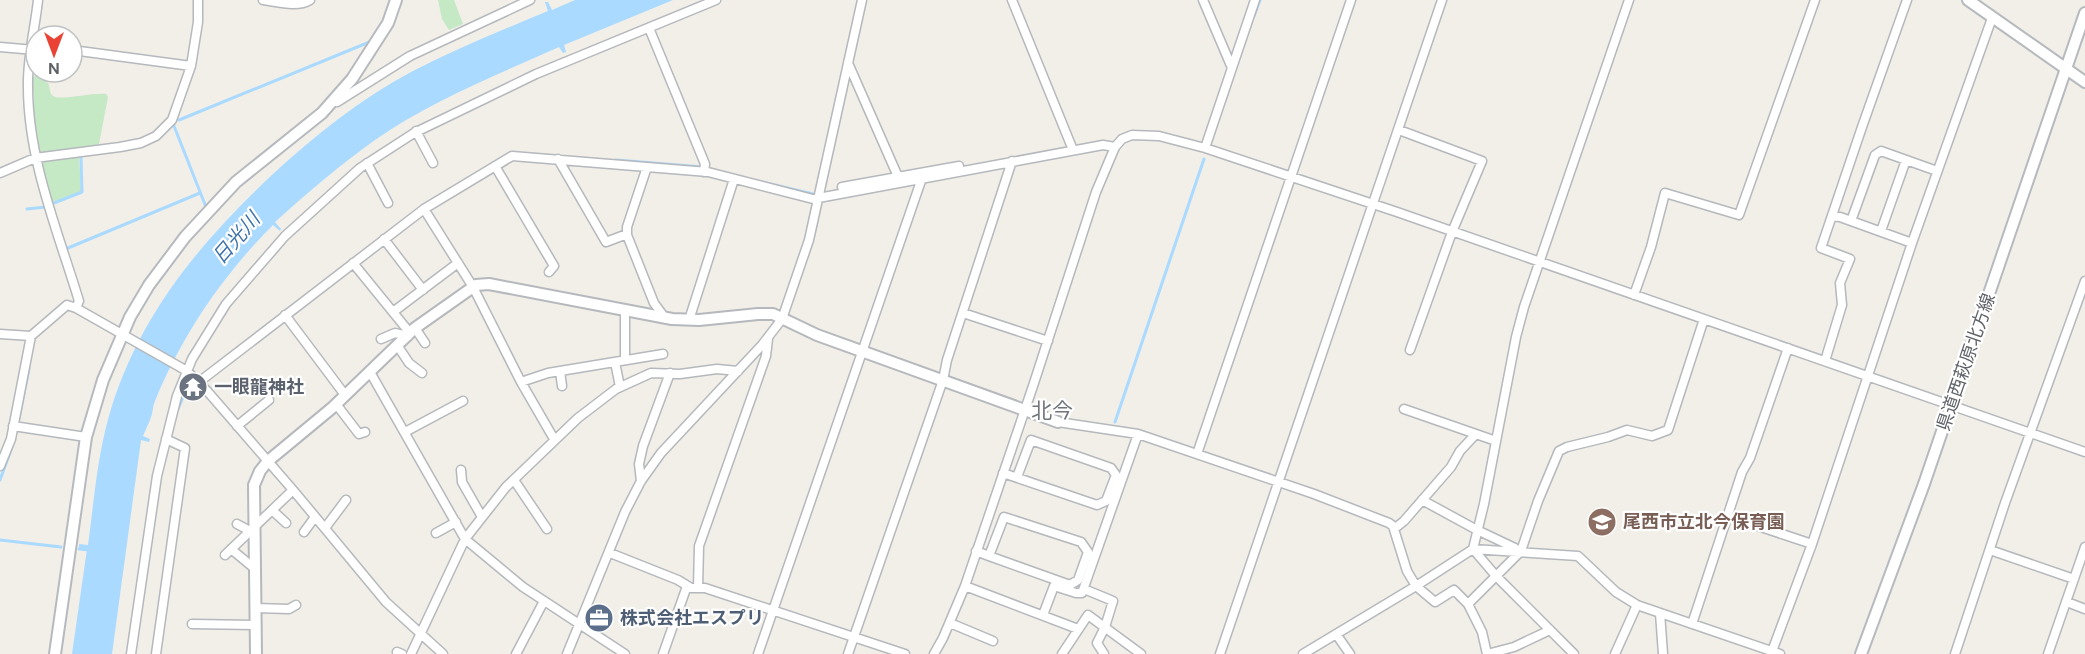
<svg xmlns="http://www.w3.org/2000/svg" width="2085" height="654" viewBox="0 0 2085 654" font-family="'DM Sans','Noto Sans JP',sans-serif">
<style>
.green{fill:#c5e8c5}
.water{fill:#aadaff}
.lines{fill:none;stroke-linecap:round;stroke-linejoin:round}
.stream{stroke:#aadaff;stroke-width:3}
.minor-casing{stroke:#b5b8bc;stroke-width:11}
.tertiary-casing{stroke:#b5b8bc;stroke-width:14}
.secondary-casing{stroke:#b6babf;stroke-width:14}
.minor{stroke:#fff;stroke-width:8}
.tertiary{stroke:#fff;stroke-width:10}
.secondary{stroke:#fff;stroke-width:10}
.labels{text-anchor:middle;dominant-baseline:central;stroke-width:4.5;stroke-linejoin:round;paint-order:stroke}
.street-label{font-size:18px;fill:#5f6368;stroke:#fff}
.worship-label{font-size:18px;font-weight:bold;fill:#5b616d;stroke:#fff;text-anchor:start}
.education-label{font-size:18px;font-weight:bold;fill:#785e54;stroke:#fff;text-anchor:start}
.service-label{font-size:18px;font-weight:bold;fill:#4e5e75;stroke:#fff;text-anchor:start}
.water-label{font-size:20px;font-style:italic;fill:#4174aa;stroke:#fff}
.quarter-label{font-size:21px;fill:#70757a;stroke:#fff}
</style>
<rect width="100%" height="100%" fill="#f1efe8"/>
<!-- green -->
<path class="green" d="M438,0H454L463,24L449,30L442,19Z
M36,75L48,83C50,86 49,93 53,96C61,101 93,92 106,94L108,97L99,144L45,155L39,151L33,105C36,98 32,87 32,78Z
M79,155L81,191L52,203L42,163L44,159Z"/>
<!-- water -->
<path class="water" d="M575,0H673L564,45L566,52L563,53L559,47C497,75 431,101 375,140C340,165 307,193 275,222L281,229L280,231L273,225C223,275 182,335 155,401C153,405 153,410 152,414C150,421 146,429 143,436L150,439L149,442L141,440L112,654H72L87,549L79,548V544L88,545C94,502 97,458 109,416C137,318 200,242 273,174C315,135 361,99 411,72C456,49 502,30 548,11L545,2H548L552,10Z"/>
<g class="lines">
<!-- stream -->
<path class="stream" d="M1254,16L1260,0
M179,120L372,41
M174,126L206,207
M616,160L703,167
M762,182L813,194
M54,203L82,192L81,158
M27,209L46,207
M68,248L200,193
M178,409L187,388
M1115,422L1204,159
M18,423L29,369
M0,480L12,447
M0,540L61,547
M79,549L89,550"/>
<!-- minor casing -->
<g class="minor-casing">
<path id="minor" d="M263,0C278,2 297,8 310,0
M1012,0L1073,150
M1203,0L1232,68L1205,148
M649,28L705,164L704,172
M0,47L35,50
M72,50L191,66
M848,63L899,179
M1232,68L1255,0
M337,102L410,56L530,0
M1399,130L1482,161L1452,232L1410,350
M416,131L433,163
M558,159L606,242L627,234
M367,163L388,203
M495,166L554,266L549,272
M647,167L627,227V235L654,303L665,318
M0,173L35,158L120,147L141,143L156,136L172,120L191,66L198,22V0
M842,187L959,166
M424,209L473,287L521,382L554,439
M1832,216L1840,217L1912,243
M1851,221L1875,155L1881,151L1937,171
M1881,231L1906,160
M384,239L423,290
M353,263L410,333
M1634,295L1651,247L1665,193L1739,215L1815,0
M76,308L187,371L208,392L293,490L386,602L443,654
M393,312L458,263
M963,313L1048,341
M285,315L345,395
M689,320L734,179
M415,328L425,343
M0,334L31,336
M381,339L395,333L408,336
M397,345L409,363L422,373
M625,360V311
M1825,361L1842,305L1840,283L1850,259L1821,248L1862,127L1907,0
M615,362L620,387
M560,371L562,386
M370,372L465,539L523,587L625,654
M199,382L424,209L512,156L708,172L813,199L1103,145L1115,147
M521,382L548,373L663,354
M336,404L359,434L365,432
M1404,409L1496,441
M1058,422L1138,434L1314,494L1389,523L1393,526L1407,571L1416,586L1435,602L1454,590L1468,604L1482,632L1487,654
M13,426L86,437
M237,426L269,400
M405,432L463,401
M1197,454L1351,0
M0,466L11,439L31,336L67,305L76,308L79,301C58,232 28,160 28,87C27,58 35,29 38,0
M461,470L462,482L482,517
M1003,473L1097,505L1106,501L1116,475L1111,468L1031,440L1017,477
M514,480L547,529
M641,481L639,464L643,446L670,373
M1422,500L1477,530L1515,548
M272,510L286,523
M1728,516L1812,544
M237,524L250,531
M325,528L346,500
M1394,529L1404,521L1451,467L1460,451L1475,435
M304,532L315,517
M436,533L456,522
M231,549L254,568
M1990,550L2074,579
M976,551L989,556L1070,585L1078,580L1088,552L1081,542L1004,517L989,556
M610,553L678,580L691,588H705L905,654
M225,555L293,490
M965,586L1078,629
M698,588L699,546L766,356L768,339
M1084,589L1113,601L1105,627L1097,643L1104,654
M2067,602L2085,609
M1468,604L1521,551L1538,501L1559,451L1567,447L1608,437L1627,430L1652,436L1668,430L1704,319
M255,608L289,609L296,605
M1660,613L1663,654
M1043,615L1054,586L1076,593H1082L1138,434
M950,623L993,641
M192,624L255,625
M1692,624L1742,472L1750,458L1788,348
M1336,634L1350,654
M397,652L402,654
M131,654L157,476L177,396L192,359L226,304L285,236L360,168L414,133L536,74L716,0
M156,654L185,448L166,439
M411,654L465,539L506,487L578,418L616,389L651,373L680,374L717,369L738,371
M516,654L544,601
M567,654L625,512L641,481L661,453L762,345L782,319L809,240L862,0
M663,654L687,586
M758,654L922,178
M848,654L943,380L947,360L1012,161
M934,654L943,638L965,586L1034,383L1096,192L1115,147L1122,139L1132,135L1159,136L1205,148L1397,212L2085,452
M1062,654L1088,615L1141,654
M1220,654L1442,0
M1303,654L1416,586L1473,549L1578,556L1616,592L1637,605L1780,654
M1487,654L1514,647L1550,630
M1574,654L1496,576L1473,549L1484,504L1516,337L1524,307L1629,0
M1615,654L1637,605
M1771,654L1812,544L1912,243L1992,18
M1955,654L2005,503L2085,281
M2048,654L2085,547"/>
</g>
<!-- tertiary casing -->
<g class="tertiary-casing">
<path id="tertiary" d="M256,654L254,485L260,471L268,461L332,408L415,328L476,285L489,284L672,319L699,320L758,314H773L817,335L1058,422"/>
</g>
<!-- secondary casing -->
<g class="secondary-casing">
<path id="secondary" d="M1968,0L2085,82
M55,654L86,437L103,380L130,317L149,285L185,237L236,182L322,113L352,79L388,23L396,0
M1861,654L1924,484L2085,13"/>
</g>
<!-- minor -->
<use href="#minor" class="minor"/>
<!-- tertiary -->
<use href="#tertiary" class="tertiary"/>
<!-- secondary -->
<use href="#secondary" class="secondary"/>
</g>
<!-- icons -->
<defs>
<g id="temple-disc" transform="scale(1.5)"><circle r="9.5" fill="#6b7280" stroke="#fff"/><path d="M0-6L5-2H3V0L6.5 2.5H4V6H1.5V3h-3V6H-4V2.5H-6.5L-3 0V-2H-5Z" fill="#fff"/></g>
<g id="school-disc" transform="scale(1.5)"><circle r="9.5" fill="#8d6e63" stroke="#fff"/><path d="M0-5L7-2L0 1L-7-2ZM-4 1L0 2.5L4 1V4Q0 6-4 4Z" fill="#fff"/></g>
<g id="office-disc" transform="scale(1.5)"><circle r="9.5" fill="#5c6f8a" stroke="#fff"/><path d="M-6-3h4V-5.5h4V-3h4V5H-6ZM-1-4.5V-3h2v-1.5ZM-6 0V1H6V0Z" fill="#fff"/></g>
</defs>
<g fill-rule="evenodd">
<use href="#temple-disc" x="193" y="387"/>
<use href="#school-disc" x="1602" y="522"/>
<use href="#office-disc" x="599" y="618"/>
</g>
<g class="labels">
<!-- street labels -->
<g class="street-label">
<text transform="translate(1966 362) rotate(-71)">県道西萩原北方線</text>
</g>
<!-- worship labels -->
<g class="worship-label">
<text x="214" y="387">一眼龍神社</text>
</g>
<!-- education labels -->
<g class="education-label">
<text x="1623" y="522">尾西市立北今保育園</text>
</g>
<!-- service labels -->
<g class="service-label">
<text x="620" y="618">株式会社エスプリ</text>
</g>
<!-- water labels -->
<g class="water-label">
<text transform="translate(236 238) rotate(-49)">日光川</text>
</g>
<!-- quarter labels -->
<g class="quarter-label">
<text x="1052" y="411">北今</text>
</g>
</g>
<!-- north arrow -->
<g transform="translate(54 54) rotate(180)"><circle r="28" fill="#ffffff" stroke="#bfc1c3" stroke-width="1.5"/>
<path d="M0-4.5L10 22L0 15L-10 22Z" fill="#ea4335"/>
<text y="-9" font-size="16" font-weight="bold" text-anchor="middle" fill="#5f6368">N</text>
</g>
</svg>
